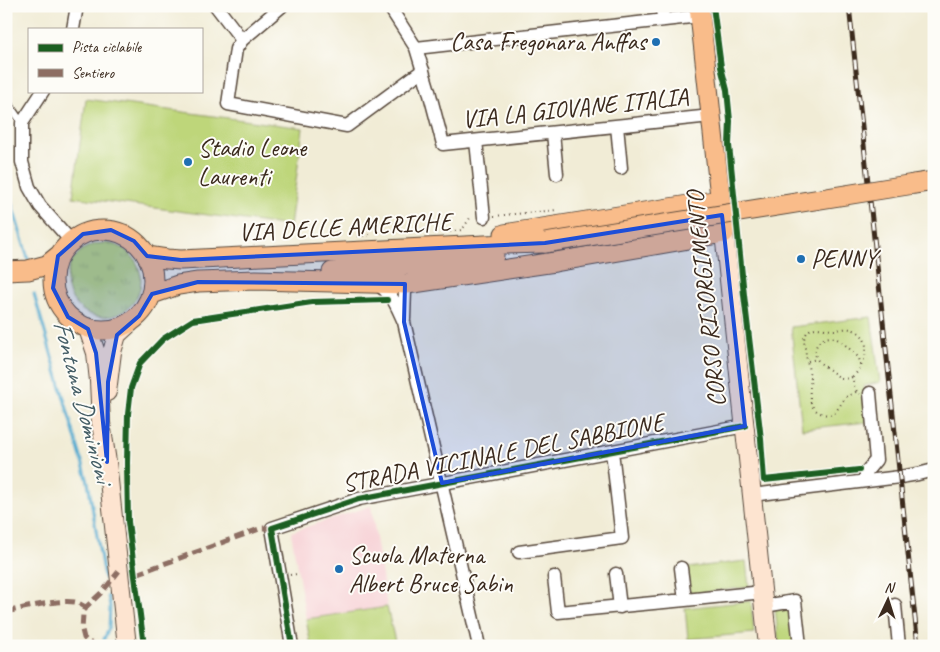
<svg xmlns="http://www.w3.org/2000/svg" width="940" height="652" viewBox="0 0 940 652" font-family="Caveat,sans-serif">
<style>
.built{fill:#f7cfd4}
.grass{fill:url(#grass-tufts);stroke:#7c804c}
.park{fill:#bed67a;stroke:#7c804c}
.lines{fill:none;stroke-linecap:round;stroke-linejoin:round}
.stream{stroke:#52aacf;stroke-width:3}
.service-casing{stroke:#56473a;stroke-width:9}
.minor-casing{stroke:#56473a;stroke-width:15}
.secondary-casing{stroke:#56473a;stroke-width:20}
.primary-casing{stroke:#56473a;stroke-width:21}
.path{stroke:#56473a;stroke-width:2;stroke-dasharray:1 4;stroke-linecap:butt}
.service{stroke:#fff;stroke-width:6}
.minor{stroke:#fff;stroke-width:12}
.secondary{stroke:#fde4d0;stroke-width:18}
.primary{stroke:#f9bc8a;stroke-width:19}
.rail-casing{stroke:#3b2a1e;stroke-width:5}
.rail{stroke:#fdfcf7;stroke-width:3;stroke-dasharray:9;stroke-linecap:butt}
.primary-bridge-casing{stroke:#56473a;stroke-width:21;stroke-linecap:butt}
.primary-bridge{stroke:#f9bc8a;stroke-width:19}
.quiet{stroke:#8d6e63;stroke-width:5;stroke-dasharray:10 5;stroke-linecap:butt}
.cycleway-casing{stroke:#fdfcf7;stroke-width:9}
.cycleway{stroke:#1b5e20;stroke-width:6}
.marked{fill:#1d4ed8;fill-opacity:0.2;stroke:#1d4ed8;stroke-width:4;stroke-linejoin:round}
.poi-dot{fill:#1f6fb2;stroke:#fdfcf7;stroke-width:2}
.labels{text-anchor:middle;dominant-baseline:central;stroke-width:4;stroke-linejoin:round;paint-order:stroke}
.poi-label{font-size:25px;fill:#3b2a1e;stroke:#fdfcf7;text-anchor:start}
.street-label{font-size:25px;fill:#3b2a1e;stroke:#fdfcf7}
.water-label{font-size:26px;font-style:italic;fill:#445d65;stroke:#fdfcf7}
</style>
<defs>
<pattern id="grass-tufts" width="24" height="20" patternUnits="userSpaceOnUse" patternTransform="scale(1.25)"><rect width="24" height="20" fill="#bed67a"/><path d="M3 7l-1-3M5 7V3M7 7l1-3M15 17l-1-3M17 17v-4M19 17l1-3" fill="none" stroke="#a4b869"/></pattern>
</defs>
<rect width="100%" height="100%" fill="#fdfcf7"/>
<filter id="ink" filterUnits="userSpaceOnUse"><feTurbulence type="fractalNoise" baseFrequency=".02" numOctaves="2"/><feDisplacementMap in="SourceGraphic" scale="10" xChannelSelector="R" yChannelSelector="G"/><feConvolveMatrix kernelMatrix="1 2 1 2 8 2 1 2 1" color-interpolation-filters="sRGB"/></filter>
<filter id="wash" filterUnits="userSpaceOnUse"><feTurbulence type="fractalNoise" baseFrequency=".0096" numOctaves="4" result="noise"/><feDisplacementMap in="SourceGraphic" scale="20" xChannelSelector="R" yChannelSelector="G"/><feGaussianBlur stdDeviation="1.12" result="paint"/><feColorMatrix in="noise" values="0 0 0 0 0 0 0 0 0 0 0 0 0 0 0 0 0 1.4 0 .05"/><feComposite in="paint" operator="in"/></filter>
<g filter="url(#wash)">
<rect width="100%" height="100%" fill="#f1ecd6"/>
<!-- built -->
<path class="built" d="M371,506L387,607L306,619L291,532Z"/>
<!-- grass -->
<path class="grass" d="M67 280a37 37 0 1 1 74 0a37 37 0 1 1-74 0Z"/>
<!-- park -->
<path class="park" d="M86,99L303,128L290,226L73,197Z
M871,317L880,382L864,386L867,422L802,429L791,327Z
M746,561L749,587L690,594L687,568Z
M751,601L754,633L688,639L685,608Z
M789,605L798,646H779L775,607Z
M387,607L396,646H311L306,619Z"/>
<g class="lines">
<!-- stream -->
<path class="stream" d="M6,184L28,259
M34,294L88,482L104,578
M104,639L109,628L110,606L108,596"/>
</g>
</g>
<g filter="url(#ink)">
<g class="lines">
<!-- service casing -->
<g class="service-casing">
<path id="service" d="M6,100L22,123"/>
</g>
<!-- minor casing -->
<g class="minor-casing">
<path id="minor" d="M216,6L242,40
M282,6L242,40L236,49L228,104L347,126L423,70
M389,6L416,48L429,91L443,144L711,116
M662,6L663,20
M73,29L77,6
M416,48L700,16
M43,91L22,123V162L29,187L40,206L71,241
M617,126L621,168
M553,133L557,174
M476,141L484,217
M376,284C393,293 396,305 404,322L479,646
M404,319L405,290L407,284
M866,481V472L876,460L870,393
M752,495L900,477L918,474L934,470
M519,552L622,538L612,451
M681,568L685,600L763,592
M616,574L620,607
M554,577L558,612L685,600
M895,605L899,646
M764,606L795,601L800,646
M292,646L272,528L359,499L745,426"/>
</g>
<!-- secondary casing -->
<g class="secondary-casing">
<path id="secondary" d="M724,233L768,646
M88,329L96,353L99,381L101,423L107,462L127,646
M107,392L112,352L117,335L130,323"/>
</g>
<!-- primary casing -->
<g class="primary-casing">
<path id="primary" d="M914,184L934,181
M53 280a50 50 0 1 1 100 0a50 50 0 1 1-100 0Z
M504,234L720,200
M147,256L167,259L181,260L505,244L545,243
M6,271L28,270L47,265L58,256
M332,272L494,256
M152,294L178,285L198,282L256,280L407,284L555,262L724,233L699,6"/>
</g>
<!-- path -->
<path class="path" d="M494,216L557,210
M74,229C81,227 87,224 94,223C115,220 131,228 146,241
M445,232L462,230L470,218L473,217
M358,236L371,235
M808,361L817,359
M852,377C844,381 838,377 831,371C827,368 820,364 817,359C810,347 823,334 835,338C842,341 853,352 859,358L861,368
M856,392L846,397L834,414C822,417 810,410 810,397C809,390 811,384 810,377C808,365 805,352 804,339C809,322 822,330 834,330C840,330 847,327 854,330C874,338 866,366 853,376C853,383 854,390 860,394
M290,575L297,574"/>
<!-- service -->
<use href="#service" class="service"/>
<!-- minor -->
<use href="#minor" class="minor"/>
<!-- secondary -->
<use href="#secondary" class="secondary"/>
<!-- primary -->
<use href="#primary" class="primary"/>
<!-- rail casing -->
<g class="rail-casing">
<path id="rail" d="M849,6L918,646"/>
</g>
<!-- rail -->
<use href="#rail" class="rail"/>
<!-- primary-bridge casing -->
<g class="primary-bridge-casing">
<path id="primary-bridge" d="M545,243L914,184"/>
</g>
<!-- primary-bridge -->
<use href="#primary-bridge" class="primary-bridge"/>
<!-- quiet -->
<path class="quiet" d="M136,574L262,528H272
M6,612C24,608 58,599 75,602C79,603 83,606 86,607
M99,646L88,642L84,638L82,630L83,614L87,606L103,591L119,571"/>
<!-- cycleway casing -->
<g class="cycleway-casing">
<path id="cycleway" d="M713,6L721,67L727,90L730,121L729,145L744,295L761,439L764,480L859,470
M144,646L128,522L127,463L128,414L131,388L140,363L163,339L193,320L312,302L387,300
M292,646L272,528L359,499L745,426"/>
</g>
<!-- cycleway -->
<use href="#cycleway" class="cycleway"/>
</g>
</g>
<!-- marked area -->
<path class="marked" d="M722,215L745,426L442,483L404,322L405,284L198,282L152,294L139,316L117,335L108,382L107,462L96,353L88,329L68,317L53,288L58,256L83,234L111,230L134,241L147,256L181,260L545,243Z"/>
<!-- markers -->
<g class="poi-dot">
<circle cx="656" cy="42" r="5"/>
<circle cx="188" cy="162" r="5"/>
<circle cx="801" cy="259" r="5"/>
<circle cx="339" cy="569" r="5"/>
</g>
<g class="labels">
<!-- poi labels -->
<g class="poi-label">
<text x="646" y="42" text-anchor="end">Casa Fregonara Anffas</text>
<text x="198" y="148">Stadio Leone<tspan x="198" dy="29">Laurenti</tspan></text>
<text x="811" y="259">PENNY</text>
<text x="349" y="555">Scuola Materna<tspan x="349" dy="29">Albert Bruce Sabin</tspan></text>
</g>
<!-- street labels -->
<g class="street-label">
<text transform="translate(575 108) rotate(-6)">VIA LA GIOVANE ITALIA</text>
<text transform="translate(345 227) rotate(-3)">VIA DELLE AMERICHE</text>
<text transform="translate(706 299) rotate(-96)">CORSO RISORGIMENTO</text>
<text transform="translate(503 453) rotate(-11)">STRADA VICINALE DEL SABBIONE</text>
</g>
<!-- water labels -->
<g class="water-label">
<text transform="translate(83 401) rotate(75)">Fontana Dominioni</text>
</g>
</g>
<!-- margin -->
<rect width="940" height="652" fill="none" stroke="#fdfcf7" stroke-width="25"/>
<!-- legend -->
<rect x="28" y="28" width="175" height="65" fill="#fdfcf7" stroke="#afa8a0"/>
<rect x="38" y="44" width="25" height="8" fill="#1b5e20" stroke="#afa8a0"/>
<text x="72" y="52" font-size="15" fill="#3b2a1e">Pista ciclabile</text>
<rect x="38" y="69" width="25" height="8" fill="#8d6e63" stroke="#afa8a0"/>
<text x="72" y="78" font-size="15" fill="#3b2a1e">Sentiero</text>
<!-- north arrow -->
<g transform="translate(888 600) rotate(4)" stroke="#fdfcf7" stroke-width="4" paint-order="stroke">
<path d="M0-4L9 19L0 12L-9 19Z" fill="#3b2a1e"/>
<text y="-8" font-size="14" font-weight="bold" text-anchor="middle" fill="#3b2a1e">N</text>
</g>
</svg>
